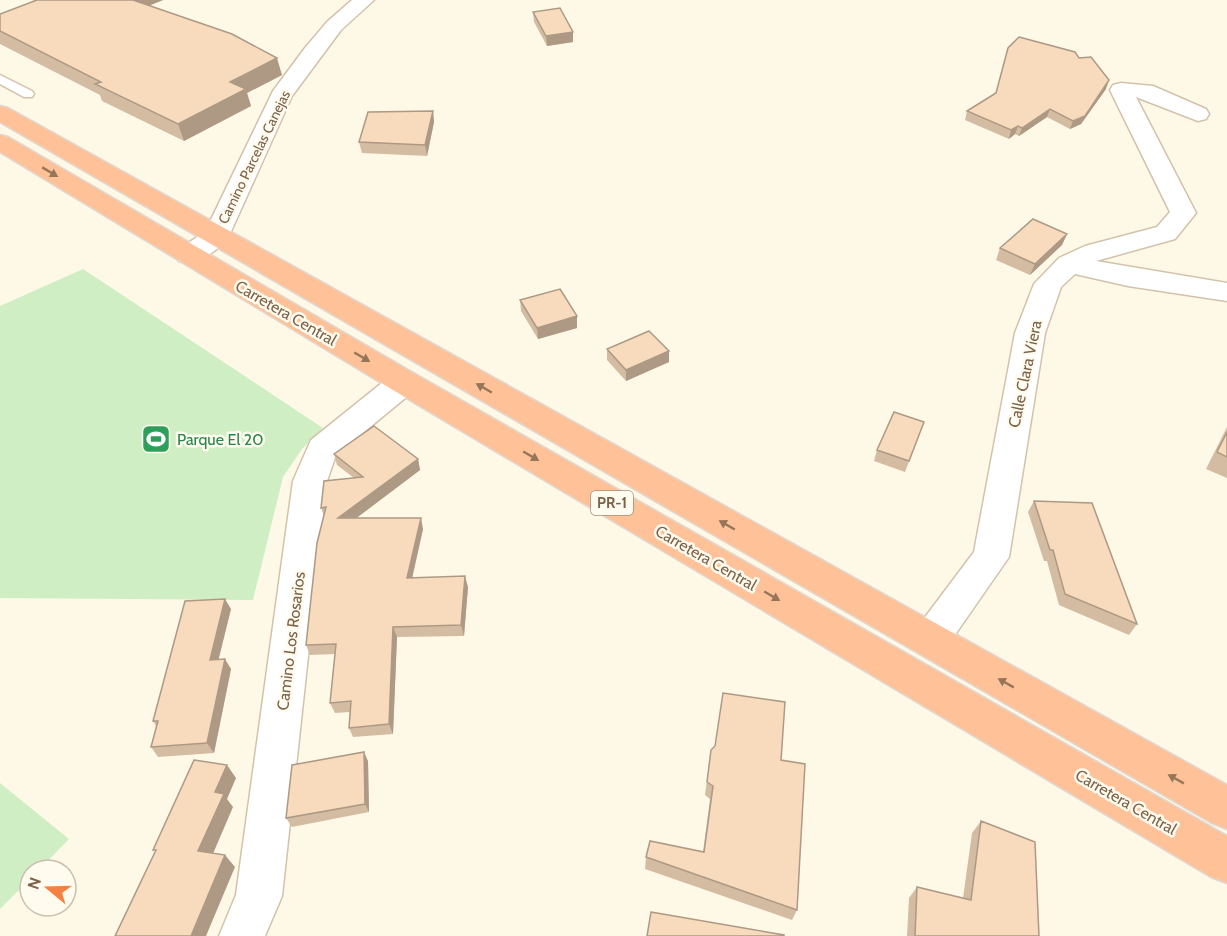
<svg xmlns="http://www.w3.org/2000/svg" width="1227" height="936" viewBox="0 0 1227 936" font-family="Cabin,sans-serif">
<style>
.green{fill:#cfeec3}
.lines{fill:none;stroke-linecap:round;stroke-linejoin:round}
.lane-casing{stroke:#d3c2ab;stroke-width:3}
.street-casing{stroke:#d3c2ab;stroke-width:3}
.highway-casing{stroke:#e0d9d3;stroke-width:3}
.lane{fill:#fff;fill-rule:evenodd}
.street{fill:#fff;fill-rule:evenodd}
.highway{fill:#fec198;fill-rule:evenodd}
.wall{fill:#d4bca2}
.shaded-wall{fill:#ad9984}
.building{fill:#f7dbbc;stroke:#ad9984;stroke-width:1.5}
.oneway{fill:#967558}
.labels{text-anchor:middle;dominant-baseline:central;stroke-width:5;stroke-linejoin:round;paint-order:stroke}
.far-street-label{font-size:14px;fill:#7c6248;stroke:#fffbef}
.shield{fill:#fffbef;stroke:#a3907a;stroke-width:1.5}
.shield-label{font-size:15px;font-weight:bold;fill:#7c6248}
.street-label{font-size:16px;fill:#7c6248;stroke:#fffbef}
.leisure-label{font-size:16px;fill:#27864d;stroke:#fffbef;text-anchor:start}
</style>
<rect width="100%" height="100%" fill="#fef9e7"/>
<!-- green -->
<path class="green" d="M83,269L323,428L302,449L283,477L253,600L0,598V306Z
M0,783L69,839L39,870H30V879L0,909Z"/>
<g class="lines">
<!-- lane casing -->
<g class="lane-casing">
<path id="lane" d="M0,75L32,91L34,94L32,97H24L0,84Z"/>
</g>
<!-- street casing -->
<g class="street-casing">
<path id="street" d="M352,0H374L341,30L292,96L229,236C219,251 196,265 179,261L175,255L179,249L205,232L273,91L305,48L327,22Z
M1121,83L1153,86L1206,109L1209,114L1206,119L1198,121L1136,97L1196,213L1175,239L1096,261L1227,283V301L1128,286L1075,274L1061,287L1045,333L1009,557L943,652L930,657L917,652L911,640L917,628L974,552L1015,333L1034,284L1059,258L1085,246L1157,227L1170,212L1110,90L1113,85Z
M404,371L415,374L419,382L415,390L336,455L327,481L282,896L265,936H219L236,895L293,481L311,440L393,374Z"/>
</g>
<!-- highway casing -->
<g class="highway-casing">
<path id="highway" d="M0,106L8,108L1227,785V829L1212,823L0,122Z
M0,135L8,137L415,374L1227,836V883L1211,877L393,390L0,152Z"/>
</g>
<!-- lane -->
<use href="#lane" class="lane"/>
<!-- street -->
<use href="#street" class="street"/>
<!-- highway -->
<use href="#highway" class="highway"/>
</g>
<!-- wall -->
<path class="wall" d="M33,0H163L149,6L282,75L247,93L251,106L184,141L102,101L100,95L0,44V14L34,1Z
M533,12L573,32V42L547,46L534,22Z
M1106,89L1081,124L1070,129L1047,117L1019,136L1015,134L1009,139L965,120L967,111Z
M433,111L434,122L427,156L362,153L359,142Z
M1067,234L1062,245L1030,275L996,260L1000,248Z
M520,300L577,316V328L538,339L521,311Z
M607,349L669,362L626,381L607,360Z
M1227,427V478L1206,469Z
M920,433L905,472L874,461L877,450Z
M334,454L418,459L420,470L356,518L423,529L412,577L468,587L464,636L397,637L393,734L353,737L349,728L350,712L335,713L330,703L335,654L310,655L306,645L324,516L321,508L354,478L337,465Z
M1034,501L1137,624L1129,635L1059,605L1047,561H1044L1028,512Z
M231,609L218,659L231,669L214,753L158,757L151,747L156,726L153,721Z
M711,750L781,760L797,910L792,920L645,869L646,857L703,852L710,799L705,795Z
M368,761L369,812L292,827L286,818Z
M981,821L1039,936H907L909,898L917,887L963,898L972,833Z"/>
<!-- shaded-wall -->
<path class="shaded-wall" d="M125,0H163L130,13Z
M573,32V42L547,46L546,36Z
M277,58L282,75L247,93L251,106L184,141L178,124L230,82Z
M1109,80L1106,89L1081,124L1070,129L1073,121Z
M1050,109L1047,117L1019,136L1022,128Z
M433,111L434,122L427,156L425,145Z
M1018,126L1015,134L1009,139L1011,130Z
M1067,234L1062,245L1030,275L1035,264Z
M577,316V328L538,339L537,328Z
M669,351V362L626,381V370Z
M418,459L420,470L342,529L338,518Z
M421,518L423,529L410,588L407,578Z
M465,576L468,587L464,636L461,625Z
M225,599L231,609L216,670L210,660Z
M393,627L397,637L393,734L389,724Z
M225,659L231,669L214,753L207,743Z
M364,752L368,761L369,812L365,804Z
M227,765L236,778L227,799L233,807L209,863L198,851L215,792Z
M225,855L235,867L206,936H191Z"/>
<!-- building -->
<path class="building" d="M37,0H133L232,34L277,58L230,82L246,89L178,124L95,84L101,82L0,31V14Z
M560,8L573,32L546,36L533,12Z
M1019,37L1075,52L1079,58L1091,57L1109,80L1085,116L1073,121L1050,109L1022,128L1018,126L1011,130L967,111L996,93L1008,48Z
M433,111L425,145L359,142L368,112Z
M1033,219L1067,234L1035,264L1000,248Z
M560,289L577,316L537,328L520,300Z
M649,331L669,351L626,370L607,349Z
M894,412L924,422L909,461L877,450Z
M374,426L418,459L338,518H421L407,578L465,576L461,625L393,627L389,724L349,728L351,701L330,703L336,644L306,645L317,543L326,507L321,508L324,481L363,477L334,454Z
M1227,432V457L1217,452Z
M1034,501L1092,503L1137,624L1065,594L1053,550H1050Z
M225,599L210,660L225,659L207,743L151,747L158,721H153L185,601Z
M723,693L785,702L781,760L805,764L797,910L646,857L650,841L704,852L713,786L707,782L711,750L715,746Z
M364,752L365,804L286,818L292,765Z
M194,760L227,765L215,792L224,794L198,851L225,855L191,936H115L156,850H153Z
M981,821L1035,842L1039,936H915L917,887L971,900Z
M651,912L784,935V936H647Z"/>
<!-- one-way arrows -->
<defs><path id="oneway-solid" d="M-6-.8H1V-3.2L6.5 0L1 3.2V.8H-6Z" transform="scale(1.5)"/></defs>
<g class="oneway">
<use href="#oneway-solid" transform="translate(50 172) rotate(31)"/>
<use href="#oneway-solid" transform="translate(362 357) rotate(30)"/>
<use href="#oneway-solid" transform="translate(484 388) rotate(-150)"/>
<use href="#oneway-solid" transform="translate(531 456) rotate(30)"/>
<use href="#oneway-solid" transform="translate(727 525) rotate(-150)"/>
<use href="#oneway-solid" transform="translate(772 596) rotate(30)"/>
<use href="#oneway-solid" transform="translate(1006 683) rotate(-151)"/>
<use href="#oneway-solid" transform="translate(1176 779) rotate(-151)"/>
</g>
<!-- icons -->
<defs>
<g id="stadium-square" transform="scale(1.5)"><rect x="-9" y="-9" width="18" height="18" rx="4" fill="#2e9e5b" stroke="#fffbef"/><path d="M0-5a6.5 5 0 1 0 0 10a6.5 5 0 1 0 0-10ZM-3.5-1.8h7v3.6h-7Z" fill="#fff"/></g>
</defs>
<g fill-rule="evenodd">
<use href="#stadium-square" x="156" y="439"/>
</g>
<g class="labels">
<!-- far-street labels -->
<g class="far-street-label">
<text transform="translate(254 157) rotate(-64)">Camino Parcelas Canejas</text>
</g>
<!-- shield labels -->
<rect class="shield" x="591" y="491" width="42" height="24" rx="4.5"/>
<g class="shield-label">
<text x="612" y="503">PR-1</text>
</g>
<!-- street labels -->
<g class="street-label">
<text transform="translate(286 313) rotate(30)">Carretera Central</text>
<text transform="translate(1025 374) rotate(-78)">Calle Clara Viera</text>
<text transform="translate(706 558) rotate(30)">Carretera Central</text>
<text transform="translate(291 641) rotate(-83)">Camino Los Rosarios</text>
<text transform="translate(1126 802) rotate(30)">Carretera Central</text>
</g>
<!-- leisure labels -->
<g class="leisure-label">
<text x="177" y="439">Parque El 20</text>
</g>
</g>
<!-- north arrow -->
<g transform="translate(48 888) rotate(289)"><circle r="28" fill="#fffbef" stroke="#cbbeac" stroke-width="1.5"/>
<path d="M0-4.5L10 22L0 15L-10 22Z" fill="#f48240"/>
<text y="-9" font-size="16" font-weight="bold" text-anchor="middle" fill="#7c6248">N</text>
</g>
</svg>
